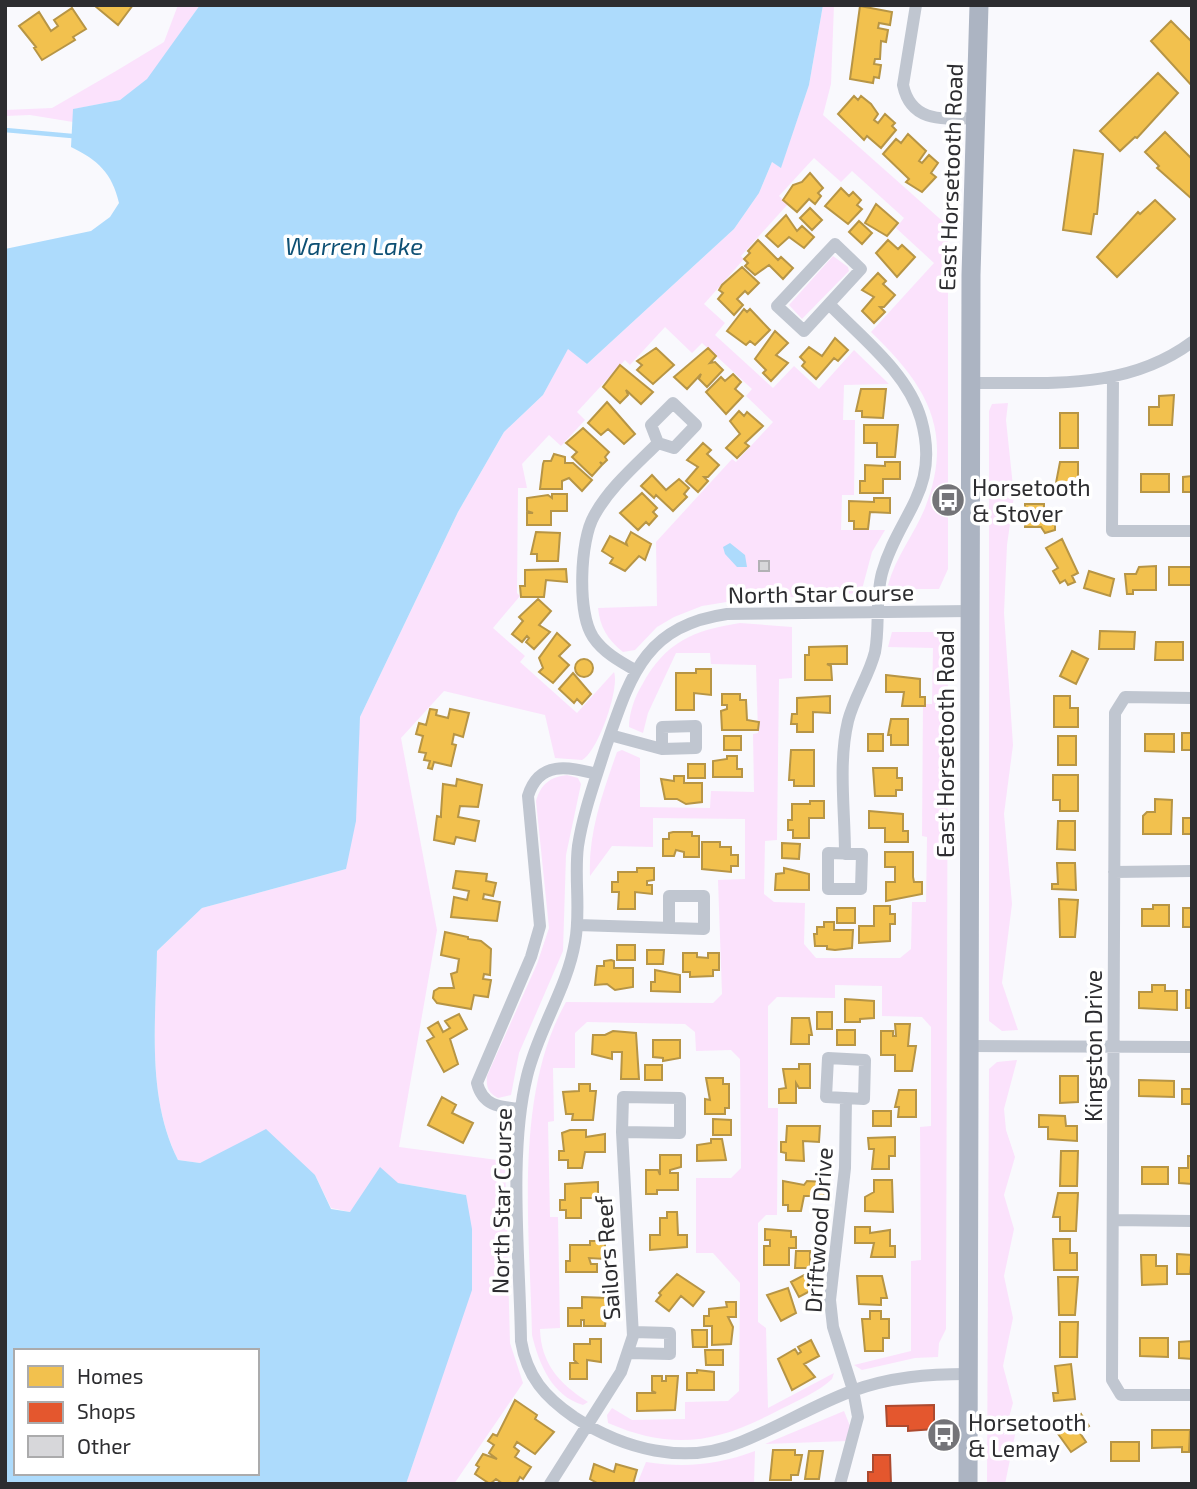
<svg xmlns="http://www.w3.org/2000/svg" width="1197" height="1489" viewBox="0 0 1197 1489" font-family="'Exo 2',sans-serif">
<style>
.green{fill:#fbe2fc}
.water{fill:#addbfc;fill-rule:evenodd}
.homes{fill:#f2c14e;stroke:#b79545;stroke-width:2}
.shops{fill:#e4572e;stroke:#ad4a2f;stroke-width:2}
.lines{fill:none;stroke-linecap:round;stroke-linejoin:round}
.stream{stroke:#addbfc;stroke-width:4.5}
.building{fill:#d7d7da;stroke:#b2b2b5;stroke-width:2}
.minor{stroke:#c0c6d0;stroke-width:12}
.primary{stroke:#acb4c2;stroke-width:19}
.labels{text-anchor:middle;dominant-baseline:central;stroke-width:7;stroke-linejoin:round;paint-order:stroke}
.street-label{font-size:23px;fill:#2d2d30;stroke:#fff}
.poi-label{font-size:23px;fill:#2d2d30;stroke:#fff;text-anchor:start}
.water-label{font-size:24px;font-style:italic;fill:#0e5074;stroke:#fff}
</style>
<rect width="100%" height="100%" fill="#f9f9fd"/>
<!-- green -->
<path class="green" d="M178,5H200L148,79L120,100L74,109L73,122L30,115L5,116V110L52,108L116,71L164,42Z
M823,5H834L831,84L823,115L948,226V569L939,589H891L888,585C896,556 914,535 925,508C955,430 926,385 871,332L934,263L896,228L904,218L852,171L841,182L814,158L779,196L788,204L741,256L744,259L704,304L725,323L715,335L773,388L794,366L819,389L854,350L889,384L844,385L843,420H855L854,495H842L841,530H885L872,552L861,593L739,600L702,606L674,617L657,627L635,650L623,652C607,639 600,627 598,608L657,606L656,542L732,459L736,462L773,422L746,396L752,389L702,343L692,353L665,327L630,365L625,360L577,412L585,420L561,446L549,435L522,464L527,488H518L517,593L520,596L493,628L525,656L520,662L577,713L614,672C620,688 598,752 582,760L555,758L545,715L444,691L401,738L437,930L399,1147L505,1161L510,1343L523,1383L454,1484H406L442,1376L466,1195L398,1183L350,1212L331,1208L315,1175L227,1150L200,1163L178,1160C146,1095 156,1021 157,951L202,908L346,869L360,717L458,512L504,432L543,395L568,348L587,364L734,229L759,193L772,162L781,167L809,85Z
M833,256L848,267L849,271L802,319L789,305Z
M1008,403L1006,420L1014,496L1007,545L1004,613L1013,745L1004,814L1012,904L1002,983L1018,1030L1002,1031L989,1021V411L992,404Z
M740,623L792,627V678L779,679L777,840L765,841L764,894L774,902L805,903L804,944L816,958H900L911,949L912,902H926L927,837L922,836L923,704H932L933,648L888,647L892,632H940L948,658L946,1329L939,1343L938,1357L915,1358L862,1370L854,1365L911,1351V1261L921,1260L920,1127L931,1126V1027L922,1017L882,1016V986L835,985V998L777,997L768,1006V1108H778L777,1215H766L758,1223V1322L766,1328L768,1408L834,1373L832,1379C818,1392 799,1400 781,1409C719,1442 675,1452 608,1423L607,1415L612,1408L632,1420L685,1419V1402L728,1401L739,1391L740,1283L713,1253H696V1178H731L741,1168L740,1059L731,1050L696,1051L695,1032L685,1024L587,1022L575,1033V1068H553L554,1121L548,1122L550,1217H558L560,1328L540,1329C541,1364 560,1384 588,1402L583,1405C552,1396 539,1364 532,1335C530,1230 513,1096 566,1002L713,1003L722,994L718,880L745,879V819L653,818V847L612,846L590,876C588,833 603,792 617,752L622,750L640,758V807L710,808L711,791L754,792L753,734L758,733L756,665L711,664L710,653H676L648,713L643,733L629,727C629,713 635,696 642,685C665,642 694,630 740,623Z
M567,775L578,778L581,784L566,855L563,951L519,1053L511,1095L498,1098C488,1093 486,1087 487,1076L537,964L549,928L536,801C541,784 550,777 567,775Z
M1017,1060L1004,1109L1006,1130L1015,1157L1004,1195L1014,1229L1004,1276L1013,1318L1003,1366L1013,1403L1004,1435L1016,1430L1005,1484H987L989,1069L997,1062Z
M844,1411L850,1426L847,1441L765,1444Z
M755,1451L754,1484H637L646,1462C685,1468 718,1465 755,1451Z"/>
<!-- water -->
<path class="water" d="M200,5H823L809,85L781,168L772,162L759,193L734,229L587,364L568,349L543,395L504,432L458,512L360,717L356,821L346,869L202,908L157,951C156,1020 146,1096 178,1160L200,1163L266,1129L315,1175L331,1209L350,1212L380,1167L398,1183L466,1195L472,1229V1290L406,1484H5V249L91,231L110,217L119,203C112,173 98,160 71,147L73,109L120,100L147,79ZM16,1351H257V1473H16Z
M730,543L745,555L747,567H737L725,554L723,547Z"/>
<!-- homes -->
<path class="homes" d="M133,5L118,25L95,6L96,5Z
M860,6L892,12L890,25L879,23L878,28L888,30L886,42L881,41L880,59H875L874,64L881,65L879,78L874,77L873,83L850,79Z
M72,8L86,29L73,37L75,40L42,60L34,48L36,47L19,26L39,12L51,31L58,26L54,20Z
M1171,21L1192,42V86L1151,41Z
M1158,73L1178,93L1137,138L1135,137L1120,151L1100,131Z
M854,96L858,100L861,96L871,104L878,114L874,120L878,123L885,114L895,123L892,126L896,130L881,148L867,136L864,140L838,114Z
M1165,132L1192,159V199L1157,168L1159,166L1145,152Z
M908,134L926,151L919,161L922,163L929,155L938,163L931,173L936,177L922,192L906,182L909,179L883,154L896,139L901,143Z
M1074,150L1103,154L1097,214H1094L1091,234L1063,230Z
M810,173L823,188L818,193L821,196L815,204L809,199L797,212L783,200L793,185L802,182Z
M841,188L849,196L853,192L861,200L857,205L862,209L848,224L825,206Z
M1155,200L1175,219L1117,277L1097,257L1138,212L1140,214Z
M876,204L898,223L887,236L865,223Z
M810,208L822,220L812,230L800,218Z
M786,215L797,231L802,226L814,237L804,248L789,237L778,247L766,236Z
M859,221L872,233L862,244L849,232Z
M758,240L778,260L781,257L793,268L783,279L769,265L755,275L745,266L748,263L744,259L750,253L748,251Z
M888,240L898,249L902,245L915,257L897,277L876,253Z
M742,267L759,283L748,294L745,291L737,299L743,305L734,315L718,299L723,293L719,290L722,285Z
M878,273L886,281L883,284L895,295L884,307H880L885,312L874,323L862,311L874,297L862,290Z
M744,309L747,312L750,309L770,330L755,345L750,341L746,345L727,331Z
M775,331L788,343L776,355L788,363L771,381L763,373L766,370L755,359Z
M835,338L848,350L838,361L834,358L816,379L802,366L805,362L800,357L809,347L822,356Z
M656,348L674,365L653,384L637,370L642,365L637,361Z
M708,348L716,356L710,363L715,362L723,370L707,387L699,379L701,374L687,389L674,377Z
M620,365L653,392L641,404L626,390L628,395L620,403L603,387Z
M733,374L741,382L735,389L743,396L726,414L706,392L721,377L725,381Z
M861,389H886L883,418L862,417V411H856Z
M1174,395L1172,425H1149V407H1159V396Z
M607,402L635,434L624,444L608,429L601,435L588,423Z
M739,411L744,416L747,412L763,426L745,443L749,446L737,458L726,448L740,434L730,421Z
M1060,413H1078V448H1060Z
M864,425H898L895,457H877V443H864Z
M583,428L609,452L605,457L607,460L603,464L600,462L602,465L592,476L572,457L577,452L566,443Z
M703,443L711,450L707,454L719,465L708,477H704L708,481L698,492L686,481L698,467L687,460Z
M554,454L565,457V463H573L592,480L582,491L569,478L562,481V489H540L543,464L544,461H551Z
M885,462H900V479H883V493H860V481H865V465L885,466Z
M1060,462H1078V489L1055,488Z
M1141,474H1169V492H1141Z
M652,475L666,490L679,479L689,488L684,494L687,497L673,511L656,495L654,498L641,486Z
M1192,476V492H1183V477Z
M642,493L657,508L653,512L657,516L649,525L646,522L638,530L620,513Z
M552,494H567V511H551V525H527V513H533L527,511V498L548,495L552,498Z
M874,498H890V513L870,512L868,529H854V521H849V501L874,502Z
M1025,504H1044V514H1055V530L1045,533L1041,527H1025Z
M536,532L560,533L558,561H537V554H531Z
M631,532L651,544L645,560L639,556L625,571L610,563L613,558L602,551L610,536L627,545L626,542Z
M1062,539L1078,573L1072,576L1075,582L1068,585L1065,580L1060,583L1053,571L1058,568L1046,548Z
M1156,566V590H1133V594H1127L1125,574H1136L1139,567Z
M1169,567H1192V585H1169Z
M566,569L567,582L546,580L544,597H521L520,586H525V570Z
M1089,571L1114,579L1110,596L1084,588Z
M538,599L551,611L539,625L550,632L534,649L526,642L529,638L527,636L522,642L512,634L523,621L519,617Z
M1100,631L1135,632L1134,649H1099Z
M557,633L570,645L559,656L569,665L553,683L539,672L543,668L539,658Z
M1156,642H1183V660H1155Z
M847,646V664H827L831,666L832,680H805V655H809V647Z
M1072,651L1088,659L1076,684L1060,676Z
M575 668a9 9 0 1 1 18 0a9 9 0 1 1-18 0Z
M696,669H711V695L694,693V710H676V673H696Z
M573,673L591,694L582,704L577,699L574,703L559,689Z
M886,675L920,679V697H925V706H902L904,692H886Z
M722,694H740V700H746L747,720L759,722L758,730H722L721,711L727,709V705H722Z
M830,696V713L813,712V732H797V724H791L792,714H797V698Z
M1054,696H1070V708H1078V727H1054Z
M430,709L437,710L436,715L448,718L450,709L469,713L463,737L454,734L452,744L456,745L451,766L434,762L432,769L428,768L430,761L424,760L426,753L419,752L423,736L416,734L419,723L426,725Z
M891,719H908V745H891V735H888Z
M1182,733H1192V750H1182Z
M868,734H883V751H868Z
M1145,734H1174V752L1145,751Z
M724,736H741V750H724Z
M1058,736H1076V765H1058Z
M791,750H814V786H794V780H789Z
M727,756H737V769H742V777H713V761L727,759Z
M688,764H705V778H688Z
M873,768H897V778H902V790H896V796H875Z
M1053,775H1078V811H1060V800H1053Z
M674,776H684V783H702V802L686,804L677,799H665L661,779L674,781Z
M457,779L482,785L478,807L460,806L458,817L479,821L475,841L456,837L454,844L434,840L437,816L441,817V813L443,784L456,786Z
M1155,799L1172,800L1171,834H1143V816L1147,812H1155Z
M810,801H824V818H809V838H793V830H788V820H792V804H810Z
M869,811L903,814V831H908V842H885V828H869Z
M1183,818H1192V834H1183Z
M1058,821H1075V850L1057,849Z
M673,832H692V836H699V857H684V852L676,850L674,856H663V839H669V833Z
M702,842H720V847H731V855H738V866H731V872L702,869Z
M782,843L800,844L799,859L782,858Z
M885,852H913V877L914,882H922V894L886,901V882H895V867H885Z
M1057,863H1075L1076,890L1052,889V884H1058Z
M637,868H654V880L647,881V885H652V894L635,892V909H618L619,892H612V882H618V872H637Z
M784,868L809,874V890H775L776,874L784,873Z
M456,871L487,874L486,881L496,883L493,896L484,894L483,899L500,902L497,921L451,917L454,897L467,900L469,891L453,888Z
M1059,899L1078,900L1075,937H1060Z
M1153,905H1169V926H1142V909H1153Z
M874,906H890V914H895V924H890V941L859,943V926H874Z
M837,908H855V923H837Z
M1183,908H1192V927H1183Z
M824,922H834V930H853L852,948L835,950L827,949V946H815L814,934H817V927H824Z
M445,932L468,937V939L481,941L491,949L490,975L484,974L483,979L491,980L488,997L474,995L471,1009L437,1003L433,998L434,991L439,988H454L451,974L457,972L459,959L441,955Z
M617,945H635V960H617Z
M647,950H664L663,964H647Z
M683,953H697V957L708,958V953H719V970H713V976L690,977V972H683Z
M611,960L614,961V968H633V987L615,990L607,984L595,985L597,966H604V961Z
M655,970L680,975V992L651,991V982H655Z
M1152,985H1165V991H1177V1010L1139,1008V992H1152Z
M1186,990H1192V1008H1186Z
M845,999L874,1001V1018L860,1019V1022H845Z
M817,1012H832V1029H817Z
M459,1014L467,1029L450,1039L458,1064L444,1072L427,1041L434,1037L428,1028L438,1022L443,1032L450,1028L445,1021Z
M792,1018H809L812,1035H809V1044H791Z
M895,1024H910L908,1046H916L912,1071H895V1055H881V1031H893V1036H896Z
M837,1030H855V1045H837Z
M613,1031L636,1033L639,1079H621L622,1052H612V1059L592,1054L593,1035H605Z
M653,1040H680V1058L663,1061V1058L653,1057Z
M799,1064H810V1088H799L796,1083V1103H779V1089L786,1088L783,1069H799Z
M645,1065H662V1080H645Z
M1060,1076H1078V1102L1060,1103Z
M706,1078H723V1084H729V1108H725V1114H705V1099L710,1100Z
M1139,1080L1174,1081V1097L1139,1096Z
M579,1084H590V1091H596L593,1120H572L573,1114H566L563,1092L579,1091Z
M1182,1089H1192V1104H1182Z
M899,1090H916V1117H898L899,1107H895Z
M442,1097L456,1105L452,1113L473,1123L463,1143L428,1125Z
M873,1111H891V1126H873Z
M1039,1115L1065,1116L1066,1126H1077V1141L1048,1139V1127H1039Z
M713,1119L731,1120V1135H713Z
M787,1126H820L819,1142L803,1141L804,1161L786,1160V1153L781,1152V1142H786Z
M570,1130H586V1137L605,1134V1152H585L582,1168H568V1160H559V1151H564L562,1133Z
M895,1137V1156H889V1169H872L874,1149H869L868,1138Z
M711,1139H722L726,1160L697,1161V1145L711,1143Z
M1061,1151H1078L1077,1186H1060Z
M660,1155H681V1167L670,1170V1173H678V1190H657V1194H646V1170H658L660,1175Z
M1188,1156H1192V1184L1179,1183V1168H1188Z
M1142,1167H1168V1184H1142Z
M874,1180H892L893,1212L865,1211V1197L874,1192Z
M783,1181L804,1185L807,1181L824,1182V1196H804L801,1211H788V1205H783Z
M598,1182V1198H581V1218H566V1210H560V1200H565V1184Z
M1058,1193H1078L1076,1231H1060V1217H1053Z
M667,1212H677L678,1235H687V1247L650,1250V1235H660V1218H667Z
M855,1227H870V1233L890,1230V1246H895V1257H871L874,1243H855Z
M765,1229L791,1231V1237H796V1248H789V1265H764V1246H770V1240H765Z
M1053,1239H1070V1253H1077V1270H1054Z
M590,1241H605V1259L589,1258L591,1264H597V1272H566V1261H570V1245H590Z
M796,1251H810V1268H795Z
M1177,1254L1192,1255L1190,1274H1177Z
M1141,1255H1156V1266H1167V1284L1142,1285Z
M677,1274L704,1292L693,1306L681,1296L669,1311L656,1301L661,1295L659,1293Z
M804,1275L812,1290L799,1297L791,1282Z
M857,1276H882L887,1298H881V1305L859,1304Z
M1058,1277H1078L1075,1315H1059Z
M788,1288L796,1313L781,1321L767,1295Z
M582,1297L608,1298L605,1326H584V1320H581V1326H568V1308H582Z
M726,1302H736V1317H728L733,1327L731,1344L712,1345V1326H704V1316H709V1309L727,1307Z
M870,1311H881V1319H889V1338H883V1351H865L862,1319H870Z
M1060,1322H1078L1077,1357H1060Z
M692,1330H707V1347H693Z
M1140,1338H1168V1357L1140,1356Z
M590,1339H601V1362L587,1360V1379H570V1363H577L574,1360V1344H590Z
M811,1340L819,1356L804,1364L815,1377L792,1390L778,1359L795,1349L798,1354L801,1352L798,1347Z
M1192,1341V1359L1179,1358V1342Z
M705,1350H723V1365H706Z
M1071,1364L1075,1399L1054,1401L1053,1393H1058L1055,1366Z
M697,1370L714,1372V1390H687V1373H697Z
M652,1376H662V1381H666V1376H678L675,1410L637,1411V1393H656L652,1391Z
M515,1400L537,1415L535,1419L554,1432L535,1454L517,1442L514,1447L519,1451L515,1457L531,1467L523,1479L520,1477L516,1484H503L496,1479L490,1484L475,1474L479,1467L476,1465L483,1454L497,1459L489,1453L494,1445L488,1441L493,1434L497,1436Z
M1081,1414L1089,1426L1080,1433L1086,1442L1071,1452L1056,1431Z
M1152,1430H1190L1189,1452H1182V1447L1152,1448Z
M1111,1442H1139V1461H1111Z
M773,1450H795V1455H802L798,1475H791V1480H770Z
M809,1451H823L819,1479H805Z
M594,1464L614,1472L616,1464L637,1470L633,1484H599L590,1479Z"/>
<!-- shops -->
<path class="shops" d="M934,1405V1429L908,1431V1426H887L886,1406Z
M873,1455H890L891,1484H868V1472H873Z"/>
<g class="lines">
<!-- stream -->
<path class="stream" d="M5,130L72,136"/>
</g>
<!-- building -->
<path class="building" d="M759,561H769V571H759Z"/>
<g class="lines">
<!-- minor -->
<path class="minor" d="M916,5L903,85C911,123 943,119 975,118
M835,244L861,269L804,331L777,306Z
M829,304C861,337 908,373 921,419C941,490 899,513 882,573C875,599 880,626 875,652C869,676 854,697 848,721C838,763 845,811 845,854
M1113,378L1112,531H1192
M971,383C1048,382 1126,391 1192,342
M635,670C619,661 603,652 593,637C577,613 580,540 594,516C609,488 636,465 658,443L674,448L696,425L673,403L651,425L658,443
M1192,698L1125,697L1115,713L1112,1380L1121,1395H1192
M610,735L662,749L696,748V726L662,727V749
M828,853L862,854L861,889H828Z
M1114,872L1192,871
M577,925L704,929V896H669V928
M969,1046L1192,1047
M828,1058L865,1060L864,1099L826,1097Z
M623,1097L680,1098V1133L622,1132Z
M520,1109C499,1107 483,1106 477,1083L531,957L540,926L528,796C539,760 568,767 597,774
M1113,1220L1192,1221
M629,1353L670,1354V1333L633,1332
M968,1374C928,1374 890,1377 852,1391C814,1405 779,1427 741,1442C685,1466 623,1449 574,1417C545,1397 527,1377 521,1341C520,1261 508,1153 527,1076C538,1030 567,989 575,942C581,911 574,878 578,846C583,813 595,781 605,749C630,678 643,626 727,614L970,611
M550,1484L621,1372L633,1336L622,1132
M840,1484L858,1417L853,1390L833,1327L830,1300L845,1168L846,1098"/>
<!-- primary -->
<path class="primary" d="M968,1484L971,275L979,5"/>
</g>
<!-- icons -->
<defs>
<g id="bus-disc" transform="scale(1.75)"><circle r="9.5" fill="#747478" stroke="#fff"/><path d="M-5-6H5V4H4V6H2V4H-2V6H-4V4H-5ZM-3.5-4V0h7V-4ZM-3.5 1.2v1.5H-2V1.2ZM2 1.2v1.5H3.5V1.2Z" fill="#fff"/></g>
</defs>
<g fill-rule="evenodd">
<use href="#bus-disc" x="948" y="500"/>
<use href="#bus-disc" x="944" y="1435"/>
</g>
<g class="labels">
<!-- street labels -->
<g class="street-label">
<text transform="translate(950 177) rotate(-88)">East Horsetooth Road</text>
<text transform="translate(821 593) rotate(-1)">North Star Course</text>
<text transform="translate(945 744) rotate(-90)">East Horsetooth Road</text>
<text transform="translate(1093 1046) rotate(-90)">Kingston Drive</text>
<text transform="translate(501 1201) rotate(-89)">North Star Course</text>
<text transform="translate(818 1230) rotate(-86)">Driftwood Drive</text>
<text transform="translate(607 1258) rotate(-94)">Sailors Reef</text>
</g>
<!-- poi labels -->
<g class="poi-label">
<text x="972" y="487">Horsetooth<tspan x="972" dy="26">&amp; Stover</tspan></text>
<text x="968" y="1422">Horsetooth<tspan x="968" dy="26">&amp; Lemay</tspan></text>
</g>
<!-- water labels -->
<g class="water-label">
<text x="354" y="245">Warren Lake</text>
</g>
</g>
<!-- border -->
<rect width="1197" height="1489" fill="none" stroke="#2d2d30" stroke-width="14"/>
<!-- legend -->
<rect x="14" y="1349" width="245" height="126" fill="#ffffff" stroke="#ababac" stroke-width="2"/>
<rect x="28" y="1366" width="35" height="21" fill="#f2c14e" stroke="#ababac" stroke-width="2"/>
<text x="77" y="1384" font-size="21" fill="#2d2d30">Homes</text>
<rect x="28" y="1402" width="35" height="21" fill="#e4572e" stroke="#ababac" stroke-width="2"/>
<text x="77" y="1419" font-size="21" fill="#2d2d30">Shops</text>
<rect x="28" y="1436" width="35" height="21" fill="#d7d7da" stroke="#ababac" stroke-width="2"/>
<text x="77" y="1454" font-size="21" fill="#2d2d30">Other</text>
</svg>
